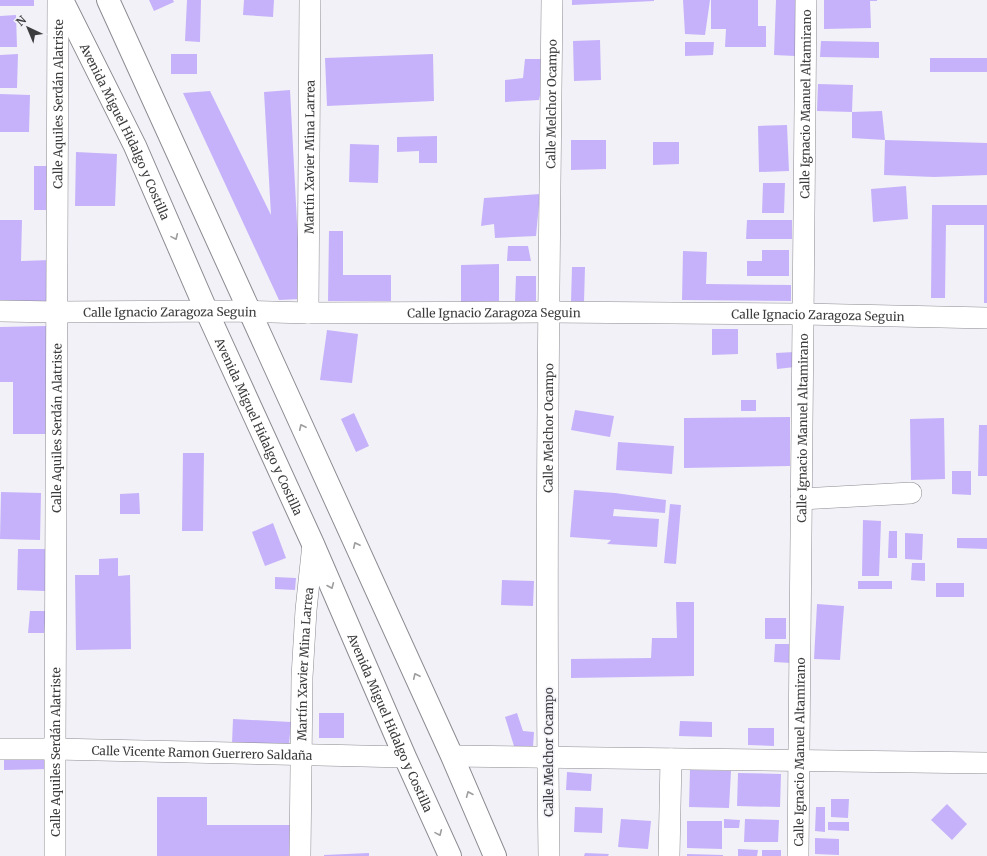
<svg xmlns="http://www.w3.org/2000/svg" width="987" height="856" viewBox="0 0 987 856" font-family="Merriweather,serif">
<style>
.building{fill:#c6b2fa}
.lines{fill:none;stroke-linecap:round;stroke-linejoin:round}
.minor-casing{stroke:#8c8b91;stroke-width:22}
.secondary-casing{stroke:#8c8b91;stroke-width:24}
.minor{stroke:#fff;stroke-width:21}
.secondary{stroke:#fff;stroke-width:22}
.oneway{stroke:#9e9e9e}
.labels{text-anchor:middle;dominant-baseline:central;stroke-width:3;stroke-linejoin:round;paint-order:stroke}
.street-label{font-size:12px;fill:#3c3c3e;stroke:#f2f1f7}
</style>
<rect width="100%" height="100%" fill="#f2f1f7"/>
<!-- building -->
<path class="building" d="M0,0H34V6H0Z
M149,0H173L174,2L154,11Z
M187,0H201L200,42L185,41Z
M244,0H274L273,17L243,15Z
M572,0H654V1L572,5Z
M683,0H710L705,35L685,34Z
M711,0H758V26H766V47H725L726,29H711Z
M776,0H797L795,56L774,55Z
M824,0H877V1H870L871,28L824,29Z
M16,15L17,47H0V16Z
M600,40L601,80L574,81L573,41Z
M821,41L879,42V58L820,57Z
M685,42H714L713,55L685,56Z
M18,54L17,88H0V55Z
M171,54H197V74H171Z
M433,54L434,101L327,106L325,58Z
M930,58H987V72H930Z
M525,59H543L544,76L539,100L505,102V80L523,78Z
M818,84L853,85L852,112L817,111Z
M290,90L301,299L279,300L183,93L210,91L271,215L264,92Z
M0,94L30,95L29,132H0Z
M882,111L885,140L987,143V175L934,177L884,175L885,140L852,138V112Z
M787,125L789,171L759,172L758,126Z
M437,136V163H419V151L397,152V137Z
M571,140H606V169L571,170Z
M653,142H679V164L653,165Z
M350,144L379,145L378,183L349,182Z
M76,152L117,154L115,206H75Z
M34,166H48V210H34Z
M763,183H785L784,213H762Z
M906,186L908,219L873,222L871,189Z
M540,194L536,236L495,238L494,224L481,226L484,198Z
M932,205H987V303H984V225H946L945,298H931Z
M0,220H22L21,261L51,260L52,303H0Z
M747,220H792V239H746Z
M329,231H343V275H391V301H328Z
M508,246H528L531,261H507Z
M762,250H789V276H747V261H762Z
M683,251L707,252L706,284L791,285V301L682,300Z
M499,264V301L461,302V265Z
M572,267H585L584,302H571Z
M516,276H536V302H515Z
M46,326V434H13V382H0V327Z
M712,329H738V354L712,355Z
M327,330L358,334L352,383L320,380Z
M794,352L795,367L777,369L776,353Z
M741,400H756V411H741Z
M575,410L614,416L610,437L571,430Z
M354,413L369,446L356,452L341,419Z
M790,417V466L684,468V418Z
M944,418L945,479L911,480L910,419Z
M979,425H987V476H978Z
M618,442L674,446L672,474L616,470Z
M183,453H204L203,531H182Z
M952,471H971V495L952,494Z
M574,490L615,493L666,500L665,513L614,509L613,516L659,519L657,547L607,544L611,540L570,537Z
M1,492L41,493L40,540L0,539Z
M139,493L140,514H120V494Z
M670,504L681,505L676,564L664,563Z
M863,520L881,521L879,576H862Z
M273,523L286,558L265,566L252,532Z
M889,531H897V558H888Z
M905,533L923,534L922,560L905,559Z
M957,538H987V549L957,548Z
M18,549H46L45,591L17,590Z
M118,558V576L130,575L131,649L76,650L75,575H99V559Z
M912,563H925V581L911,580Z
M275,577L296,578L295,590L275,589Z
M502,580L534,581L533,606L501,605Z
M858,581H892V589H858Z
M936,583H964V597H936Z
M676,602H694V676L571,678V659L651,658L652,638H677Z
M817,604L844,606L840,660L814,659Z
M30,611H46L44,633H28Z
M765,618H786V639H765Z
M775,644H791V663L774,662Z
M319,713H344V738H319Z
M517,713L523,731L534,732L533,747L514,746L505,717Z
M233,719L291,722L289,745L232,743Z
M680,721L712,722V737L679,736Z
M748,728H774V746L748,745Z
M47,755L48,769L4,770V756Z
M690,770L731,771L729,808L689,807Z
M567,772L592,774L591,791L566,790Z
M738,773L781,774L780,807L737,806Z
M157,797H207V825H293V856H157Z
M831,799H849L848,818L831,817Z
M947,804L967,824L952,840L931,820Z
M575,807L603,808L602,833L574,832Z
M816,807H825V832L815,831Z
M621,819L651,821L648,849L618,847Z
M724,819L740,820L739,828H724Z
M745,819L779,820L778,842H744Z
M687,821H722V849L687,848Z
M828,822H849V831L828,830Z
M815,838L839,839V855L815,854Z
M738,849L758,850L757,856H738Z
M762,850H781V856H762Z
M369,853V856H324V855Z
M585,853L609,854L608,856H584Z
M687,854L723,855V856H687Z"/>
<g class="lines">
<!-- minor casing -->
<g class="minor-casing">
<g id="minor">
<path id="s1" d="M0,311L57,312L230,311L308,313L548,312L803,314L987,318"/>
<path id="s2" d="M308,313L310,0"/>
<path d="M801,499L911,493"/>
<path id="s3" d="M0,749H55L405,757"/>
<path d="M452,756L987,763"/>
<path id="s4" d="M55,856V749L58,0"/>
<path id="s5" d="M300,856L302,677L306,610L313,544"/>
<path id="s6" d="M549,856C545,571 549,285 552,0"/>
<path d="M669,856L671,759"/>
<path id="s7" d="M798,856L806,0"/>
</g>
</g>
<!-- secondary casing -->
<g class="secondary-casing">
<g id="secondary">
<path id="s8" d="M62,0L135,146L207,312L313,544L405,757L450,856"/>
<path d="M108,0L452,756L495,856"/>
</g>
</g>
<!-- minor -->
<use href="#minor" class="minor"/>
<!-- secondary -->
<use href="#secondary" class="secondary"/>
</g>
<!-- one-way arrows -->
<defs><path id="oneway-chevron" d="M-2-3.5L2.5 0L-2 3.5" fill="none" stroke-width="1.6" stroke-linecap="round" stroke-linejoin="round"/></defs>
<g class="oneway">
<use href="#oneway-chevron" transform="translate(175 237) rotate(66)"/>
<use href="#oneway-chevron" transform="translate(302 427) rotate(-115)"/>
<use href="#oneway-chevron" transform="translate(356 545) rotate(-115)"/>
<use href="#oneway-chevron" transform="translate(331 586) rotate(67)"/>
<use href="#oneway-chevron" transform="translate(416 676) rotate(-115)"/>
<use href="#oneway-chevron" transform="translate(469 794) rotate(-113)"/>
<use href="#oneway-chevron" transform="translate(439 833) rotate(66)"/>
</g>
<g class="labels">
<!-- street labels -->
<g class="street-label">
<text stroke="none"><textPath href="#s4" startOffset="752">Calle Aquiles Serdán Alatriste</textPath></text>
<text stroke="none"><textPath href="#s6" startOffset="752">Calle Melchor Ocampo</textPath></text>
<text stroke="none"><textPath href="#s7" startOffset="752">Calle Ignacio Manuel Altamirano</textPath></text>
<text stroke="none"><textPath href="#s8" startOffset="146">Avenida Miguel Hidalgo y Costilla</textPath></text>
<text stroke="none"><textPath href="#s2" startOffset="156">Martín Xavier Mina Larrea</textPath></text>
<text stroke="none"><textPath href="#s1" startOffset="170">Calle Ignacio Zaragoza Seguin</textPath></text>
<text stroke="none"><textPath href="#s1" startOffset="494">Calle Ignacio Zaragoza Seguin</textPath></text>
<text stroke="none"><textPath href="#s1" startOffset="818">Calle Ignacio Zaragoza Seguin</textPath></text>
<text stroke="none"><textPath href="#s8" startOffset="470">Avenida Miguel Hidalgo y Costilla</textPath></text>
<text stroke="none"><textPath href="#s4" startOffset="428">Calle Aquiles Serdán Alatriste</textPath></text>
<text stroke="none"><textPath href="#s6" startOffset="428">Calle Melchor Ocampo</textPath></text>
<text stroke="none"><textPath href="#s7" startOffset="428">Calle Ignacio Manuel Altamirano</textPath></text>
<text stroke="none"><textPath href="#s5" startOffset="192">Martín Xavier Mina Larrea</textPath></text>
<text stroke="none"><textPath href="#s8" startOffset="794">Avenida Miguel Hidalgo y Costilla</textPath></text>
<text stroke="none"><textPath href="#s4" startOffset="104">Calle Aquiles Serdán Alatriste</textPath></text>
<text transform="translate(548 752) rotate(-90)">Calle Melchor Ocampo</text>
<text stroke="none"><textPath href="#s7" startOffset="104">Calle Ignacio Manuel Altamirano</textPath></text>
<text stroke="none"><textPath href="#s3" startOffset="202">Calle Vicente Ramon Guerrero Saldaña</textPath></text>
</g>
</g>
<!-- north arrow -->
<g transform="translate(28 28) rotate(316)" stroke="#f2f1f7" stroke-width="3" paint-order="stroke">
<path d="M0-3L7 15L0 10L-7 15Z" fill="#3c3c3e"/>
<text y="-6" font-size="11" font-weight="bold" text-anchor="middle" fill="#3c3c3e">N</text>
</g>
</svg>
